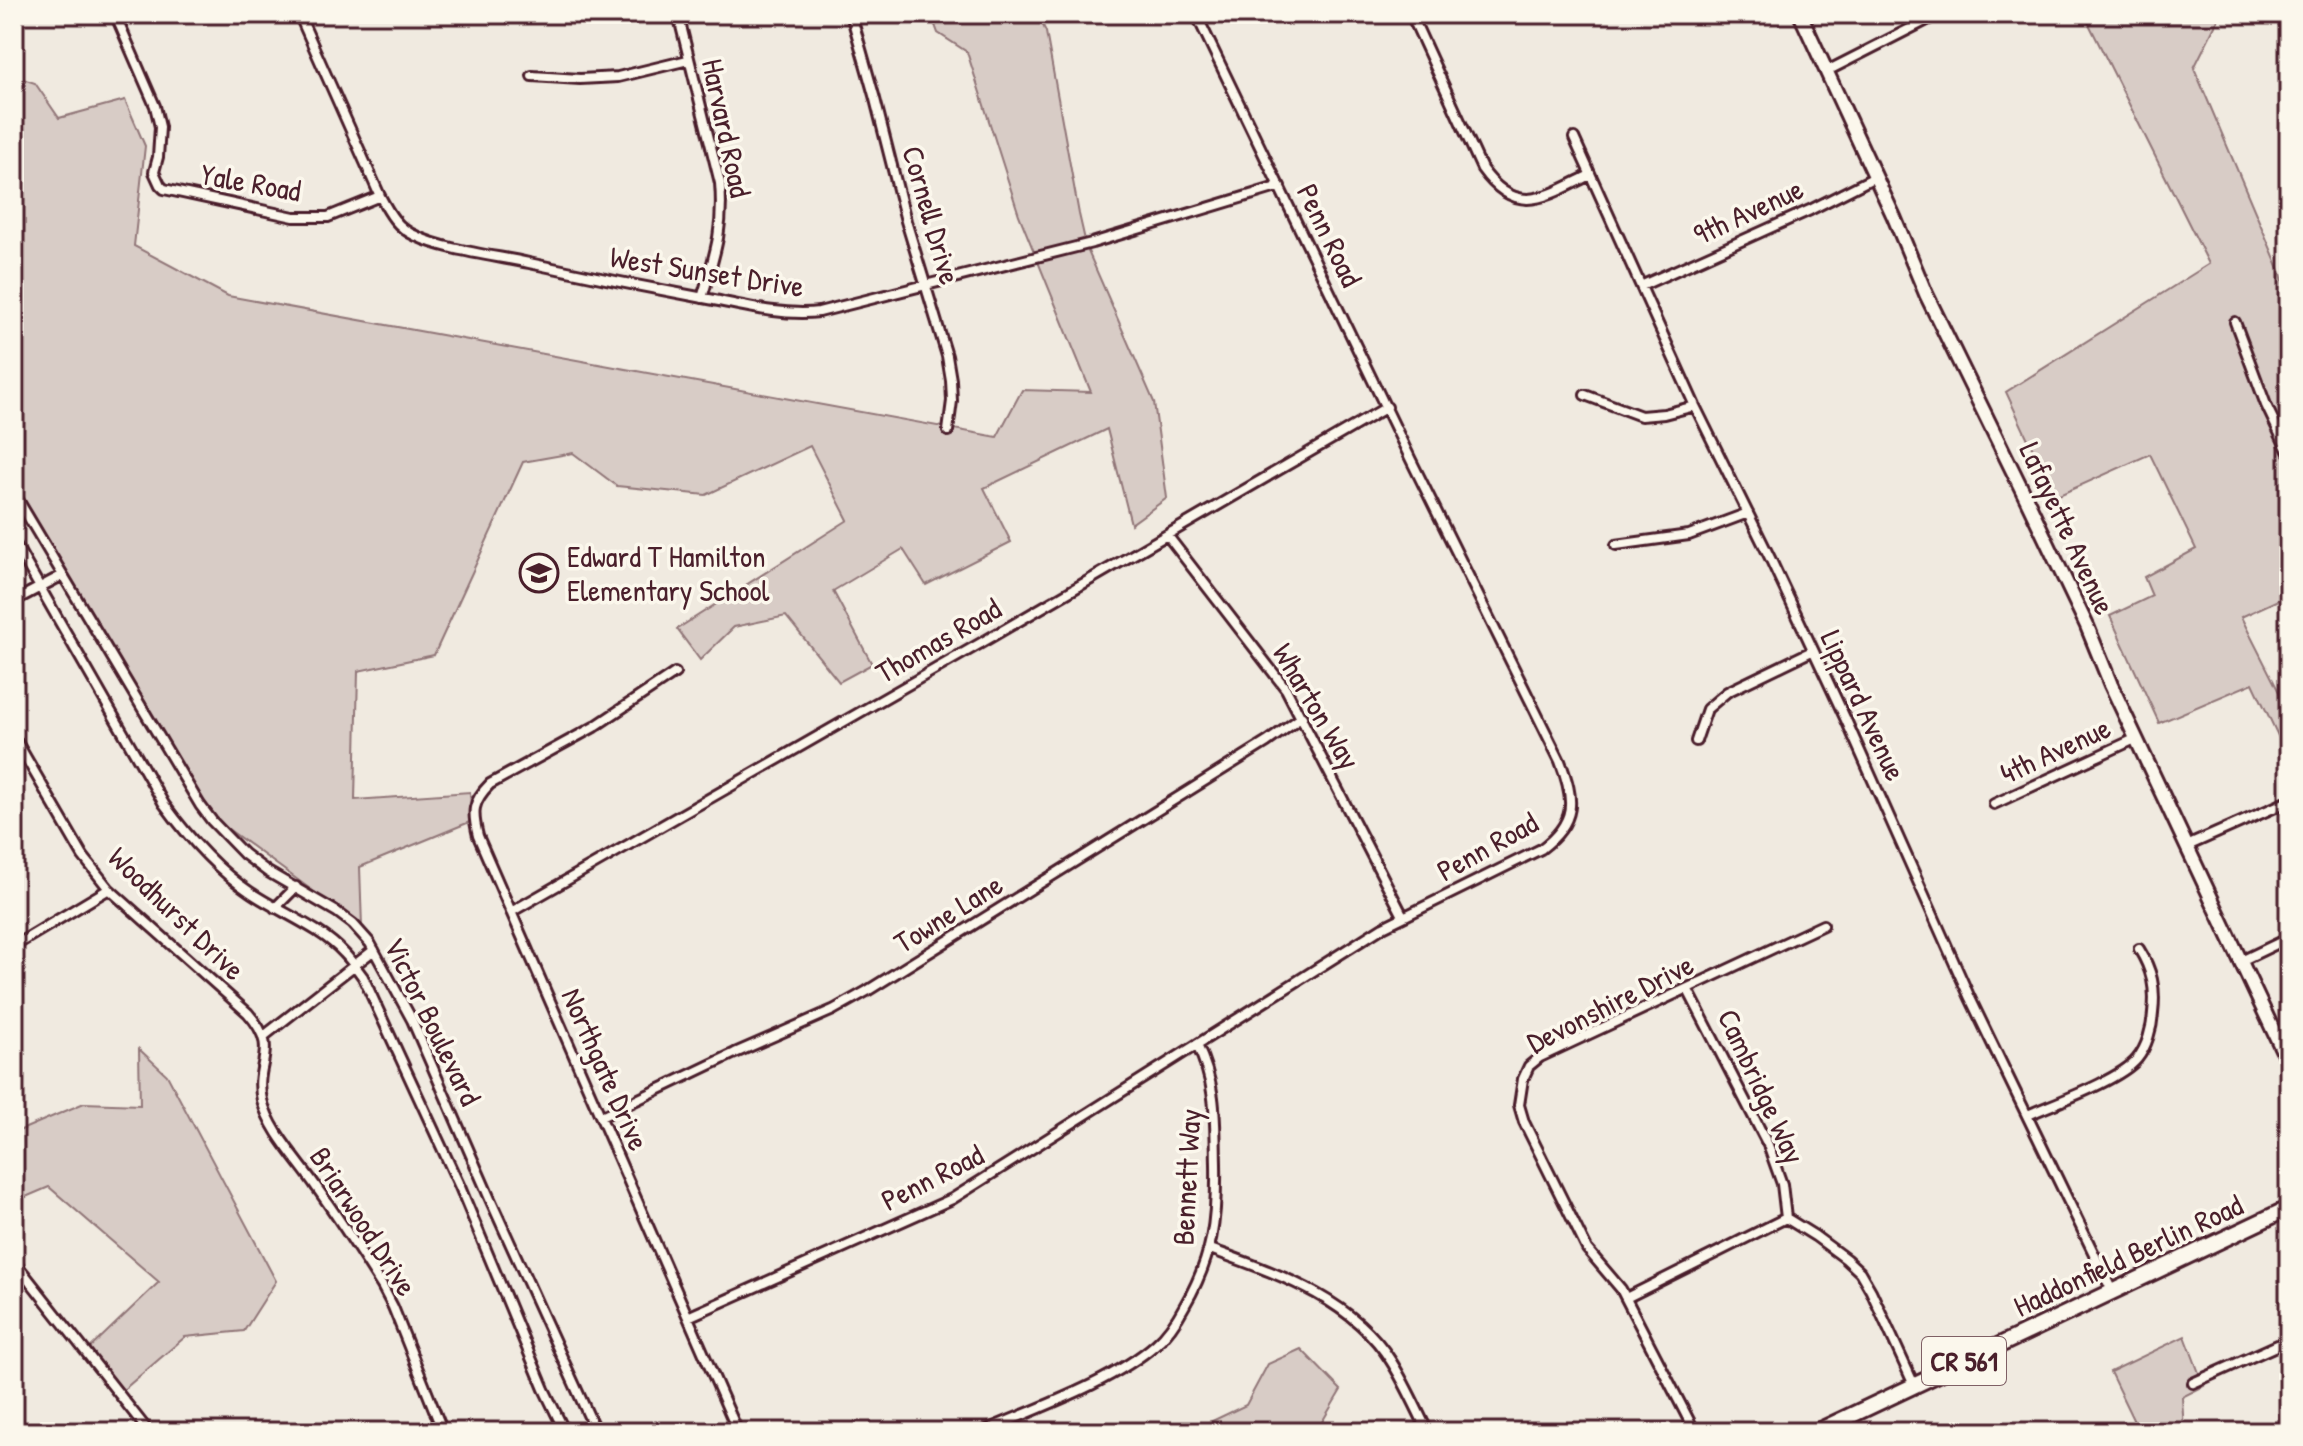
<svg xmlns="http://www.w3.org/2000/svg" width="2303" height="1446" viewBox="0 0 2303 1446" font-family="'Patrick Hand',sans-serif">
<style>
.green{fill:#d8ccc6;stroke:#917678;stroke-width:2}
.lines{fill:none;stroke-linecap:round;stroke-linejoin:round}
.street-casing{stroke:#4a1f2b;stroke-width:14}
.secondary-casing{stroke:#4a1f2b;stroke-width:18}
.primary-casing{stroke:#4a1f2b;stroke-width:20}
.street{stroke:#fbf7ec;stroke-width:8}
.secondary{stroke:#fbf7ec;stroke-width:12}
.primary{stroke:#fbf7ec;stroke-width:14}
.labels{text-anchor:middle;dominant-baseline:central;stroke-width:7;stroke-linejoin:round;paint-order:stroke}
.shield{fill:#fbf7ec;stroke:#7f6065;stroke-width:2}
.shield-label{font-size:28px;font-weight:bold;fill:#4a1f2b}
.street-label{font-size:30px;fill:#4a1f2b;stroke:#fbf7ec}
.poi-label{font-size:30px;fill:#4a1f2b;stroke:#fbf7ec;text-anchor:start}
</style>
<rect width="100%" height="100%" fill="#f0eae0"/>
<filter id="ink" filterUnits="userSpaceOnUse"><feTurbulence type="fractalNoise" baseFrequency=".0125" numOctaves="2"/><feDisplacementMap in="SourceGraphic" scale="16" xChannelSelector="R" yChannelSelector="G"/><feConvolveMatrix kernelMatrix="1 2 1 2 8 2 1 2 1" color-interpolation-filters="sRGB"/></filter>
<g filter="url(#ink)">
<!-- green -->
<path class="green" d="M931,14H1038L1046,32L1079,214L1087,249L1154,402L1167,498L1131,524L1107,429L984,488L1011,542L926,585L903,549L833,591L872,664L839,682L786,616L734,627L700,660L677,629L848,520L810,446L706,495L617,486L573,453L523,462L434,655L358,671L355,800L470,792L472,821L360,867L362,927L209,815L14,483V76L35,83L59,118L125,100L145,146L134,246L228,296L997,437L1022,390L1091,392L1019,215L967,52L938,33Z
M2084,14H2221L2194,68L2281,273L2289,310V595L2241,617L2280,694L2289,690V759L2253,683L2159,723L2110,616L2152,596L2144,577L2196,549L2150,454L2055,497L2006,392L2209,264Z
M139,1049L167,1075L276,1281L244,1331L185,1337L122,1391L87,1351L159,1282L49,1187L14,1202V1133L84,1103L140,1105Z
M2185,1336L2204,1386L2182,1397L2184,1432H2139L2110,1372Z
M1301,1349L1341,1390L1316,1432H1189L1246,1405L1268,1364Z"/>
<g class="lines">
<!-- street casing -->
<g class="street-casing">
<path id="street" d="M115,14L155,106L160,127L158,157L154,172L160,185L164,189L294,217H328L380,196
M299,14L380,196C389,213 397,228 416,236C444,250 497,256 529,263C589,276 649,288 709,299C744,306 783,316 819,312L1092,243L1280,186
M678,14L720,183C724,229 715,254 702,298
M851,14L875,99L906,221L947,356L951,380L952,401L948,431
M1411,14L1482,169C1517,218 1545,197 1590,175
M1827,71L1939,14
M532,76L580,79L618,77L688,60
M1574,138L1695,406L1770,558L1846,720L1970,998L2112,1291
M1641,286L1810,210L1875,177
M2235,322L2266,405L2289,453
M1585,395L1641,416L1664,414L1695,406
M14,493L200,805L212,821L244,854L268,872L337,912L353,924L370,943L412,1020L490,1199L596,1432
M1167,535L1286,689L1403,916
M14,542L164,804C188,837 216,869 250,892C279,912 320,927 344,953C351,960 357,969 363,977L460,1187L544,1389L565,1432
M1616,545L1689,535L1748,513
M14,601L63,575
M675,673L594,727L490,784C472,802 472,812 478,836L738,1432
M14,737L83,856L109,889L248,1013C282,1052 253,1061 262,1100C270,1132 299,1161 317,1188C340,1220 361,1253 382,1286L393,1307L443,1432
M1696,741L1707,709L1727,692L1812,651
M1994,804L2137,738
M2187,846L2289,801
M275,908L296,887
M511,912L981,643L1387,407
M14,946L109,889
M2241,961L2289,938
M1688,990L1768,1145L1782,1184L1786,1218
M264,1036L374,950
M2028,1115C2055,1103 2120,1080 2137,1059C2147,1047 2152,1028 2153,1013C2156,988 2152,970 2139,949
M601,1117L735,1053L833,1010L867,991L1267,742L1302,717
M1786,1218L1815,1236L1846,1259L1860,1272L1871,1291L1914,1385
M1210,1249C1275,1273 1352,1298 1391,1361C1405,1383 1416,1408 1428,1432
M14,1261L149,1432
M1626,1298L1786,1218
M688,1317L952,1199L1383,927L1541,849C1577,822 1575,800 1560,761L1411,460L1196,14
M2193,1383L2289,1340
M982,1432C1035,1409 1113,1382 1156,1344C1169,1333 1177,1320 1185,1305C1213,1257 1217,1219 1216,1164C1215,1119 1217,1086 1197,1045
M1695,1432L1621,1289L1587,1249L1524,1122L1519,1105L1523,1079L1529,1066L1540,1057L1823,925"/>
</g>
<!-- secondary casing -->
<g class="secondary-casing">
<path id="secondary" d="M1800,14L1894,217L1926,294L2027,500L2087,626L2111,685L2289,1064"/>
</g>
<!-- primary casing -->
<g class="primary-casing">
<path id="primary" d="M1816,1432L2289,1208"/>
</g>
<!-- street -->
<use href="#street" class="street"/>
<!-- secondary -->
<use href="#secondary" class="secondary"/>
<!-- primary -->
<use href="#primary" class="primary"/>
</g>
</g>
<!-- icons -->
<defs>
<g id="school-ring" transform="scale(2)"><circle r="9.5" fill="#fbf7ec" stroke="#4a1f2b" stroke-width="1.5"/><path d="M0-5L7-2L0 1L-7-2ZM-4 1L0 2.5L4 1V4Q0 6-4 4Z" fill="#4a1f2b"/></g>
</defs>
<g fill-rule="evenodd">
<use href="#school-ring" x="539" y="573"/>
</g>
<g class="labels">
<!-- shield labels -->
<rect class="shield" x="1922" y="1337" width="84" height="48" rx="6"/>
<g class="shield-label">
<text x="1964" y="1361">CR 561</text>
</g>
<!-- street labels -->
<g class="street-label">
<text transform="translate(727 128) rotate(78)">Harvard Road</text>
<text transform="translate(251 182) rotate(10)">Yale Road</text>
<text transform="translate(1748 211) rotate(-25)">9th Avenue</text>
<text transform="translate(932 215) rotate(74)">Cornell Drive</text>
<text transform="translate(1330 235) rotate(64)">Penn Road</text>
<text transform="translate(707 271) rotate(9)">West Sunset Drive</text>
<text transform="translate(2068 528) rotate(65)">Lafayette Avenue</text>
<text transform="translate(938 640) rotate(-30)">Thomas Road</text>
<text transform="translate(1864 705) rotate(65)">Lippard Avenue</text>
<text transform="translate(1317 706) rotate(59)">Wharton Way</text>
<text transform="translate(2055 750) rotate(-25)">4th Avenue</text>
<text transform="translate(1487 846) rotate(-29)">Penn Road</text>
<text transform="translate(177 913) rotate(44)">Woodhurst Drive</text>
<text transform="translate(948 913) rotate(-32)">Towne Lane</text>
<text transform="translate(1610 1003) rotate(-27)">Devonshire Drive</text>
<text transform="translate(433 1021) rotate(64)">Victor Boulevard</text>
<text transform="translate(606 1069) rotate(66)">Northgate Drive</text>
<text transform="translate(1762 1086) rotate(65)">Cambridge Way</text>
<text transform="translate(932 1177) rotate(-27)">Penn Road</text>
<text transform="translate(1186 1177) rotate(-87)">Bennett Way</text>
<text transform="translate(364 1221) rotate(57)">Briarwood Drive</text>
<text transform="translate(2128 1255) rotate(-25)">Haddonfield Berlin Road</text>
</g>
<!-- poi labels -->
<g class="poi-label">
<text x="567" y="556">Edward T Hamilton<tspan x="567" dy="34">Elementary School</tspan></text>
</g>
</g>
<!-- margin -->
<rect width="2303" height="1446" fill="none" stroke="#fbf7ec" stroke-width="48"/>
<rect x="24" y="24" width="2255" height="1398" fill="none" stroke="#4a1f2b" stroke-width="3" filter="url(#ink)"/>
</svg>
